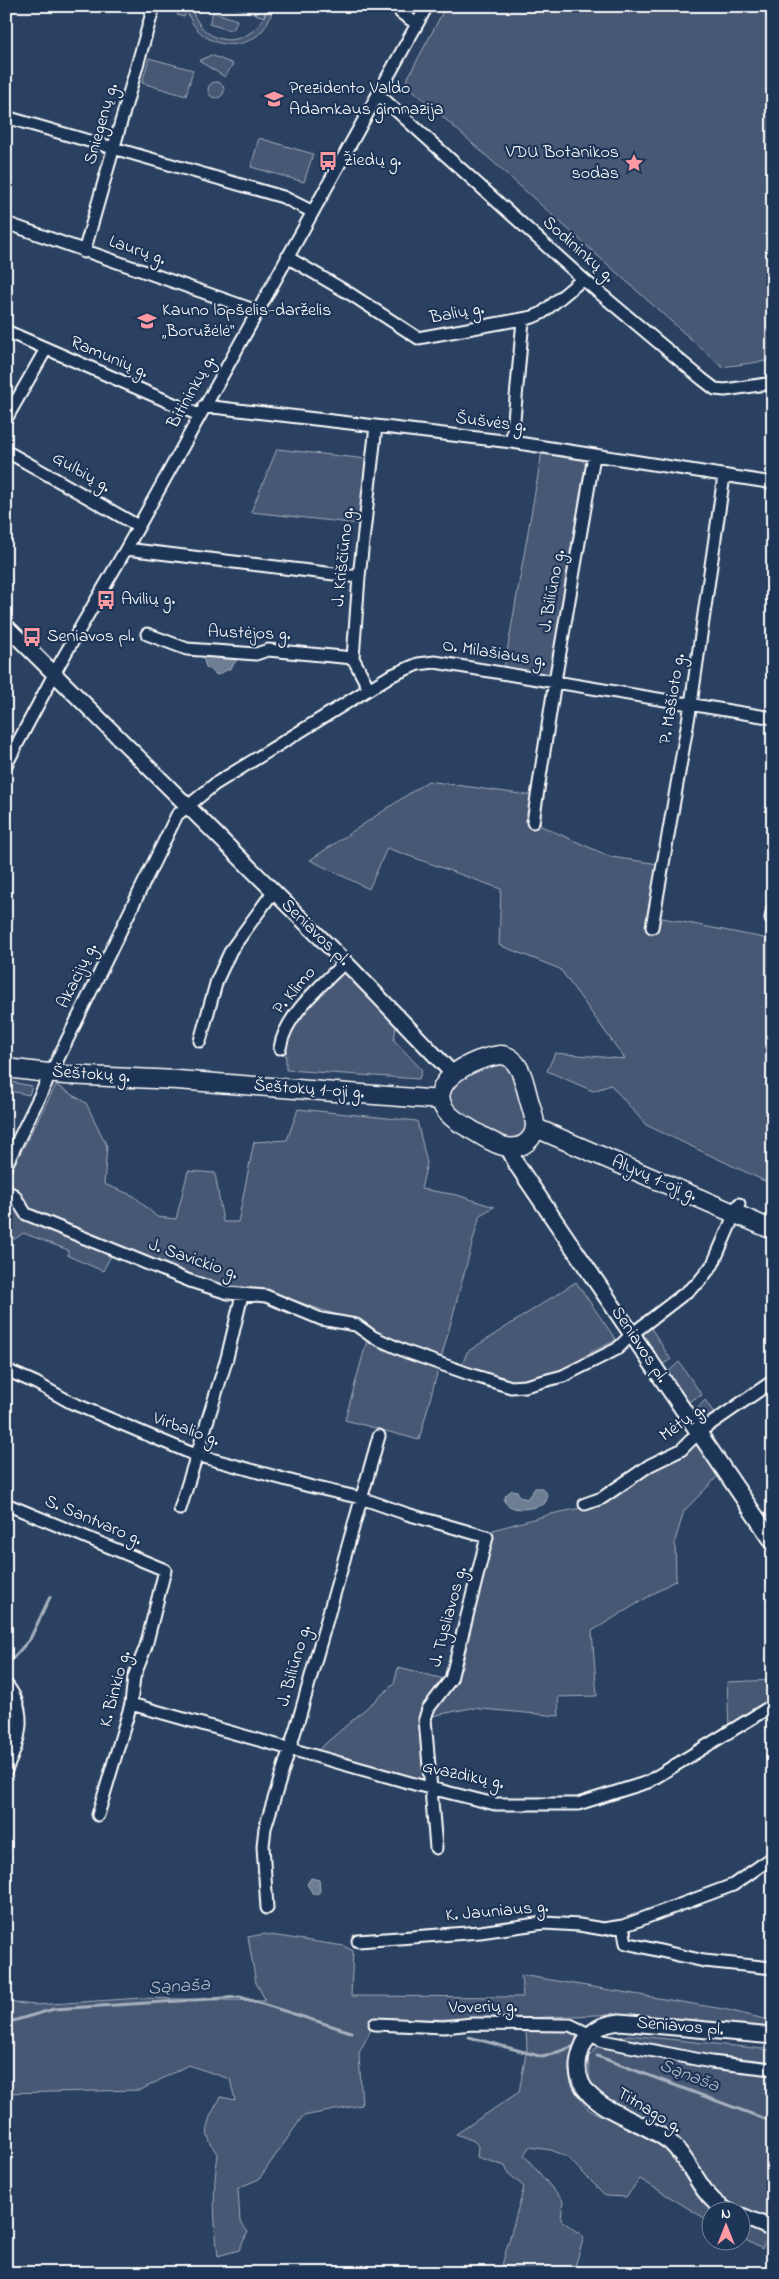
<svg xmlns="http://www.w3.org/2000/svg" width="779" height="2279" viewBox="0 0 779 2279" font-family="'Indie Flower',sans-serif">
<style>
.green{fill:#465975;stroke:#a2acba}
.water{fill:#6d7d92;stroke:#a7b1be}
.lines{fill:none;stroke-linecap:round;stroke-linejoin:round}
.stream{stroke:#a7b1be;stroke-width:3}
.minor-casing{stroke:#fff;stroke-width:15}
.tertiary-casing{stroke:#fff;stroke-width:18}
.secondary-casing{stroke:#fff;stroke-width:19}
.primary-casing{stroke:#fff;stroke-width:21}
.minor{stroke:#1d3557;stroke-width:11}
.tertiary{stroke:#1d3557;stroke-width:14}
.secondary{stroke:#1d3557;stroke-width:15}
.primary{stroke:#1d3557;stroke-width:18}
.labels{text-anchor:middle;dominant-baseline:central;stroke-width:4.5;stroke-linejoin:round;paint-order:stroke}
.poi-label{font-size:18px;fill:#fff;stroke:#1d3557;text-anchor:start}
.street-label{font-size:18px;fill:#fff;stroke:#1d3557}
.water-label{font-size:19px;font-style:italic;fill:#b6bec8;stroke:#1d3557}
</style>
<rect width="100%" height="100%" fill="#2a4161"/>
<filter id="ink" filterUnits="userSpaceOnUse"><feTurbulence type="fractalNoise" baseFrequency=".02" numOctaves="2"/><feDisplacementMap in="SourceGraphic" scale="10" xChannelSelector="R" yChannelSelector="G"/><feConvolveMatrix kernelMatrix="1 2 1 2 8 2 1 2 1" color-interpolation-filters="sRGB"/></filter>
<g filter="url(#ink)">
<!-- green -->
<path class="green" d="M180,6H191C203,52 255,50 269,6H274C271,15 268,24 262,31C237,57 195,43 187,10L184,17L177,15Z
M230,6H267L264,17Z
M446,6H773V360L722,367L405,83Z
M213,12L237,20L233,31L209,24Z
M211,55L233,64L225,77L199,61Z
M149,58L193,70L186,96L142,83Z
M208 90a8 8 0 1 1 16 0a8 8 0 1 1-16 0Z
M259,138L313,154L304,182L251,167Z
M277,449L367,459L360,524L251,512Z
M542,452C557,454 580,452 587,467L551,676L504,669Z
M428,781L534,796L541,826L611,857L659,864L647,915L769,939L773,920V1185L646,1125L611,1085L593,1091L547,1071L555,1053L625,1059L560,969L499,945L501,889L387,848L369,889L310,860Z
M343,972L396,1026L394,1040L422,1070L419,1079L286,1070C286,1059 285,1046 289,1035C297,1016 328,988 343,972Z
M502,1062L514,1070L529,1131L512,1142L458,1117L447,1093L464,1072Z
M6,1081L32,1086L29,1095L6,1090Z
M56,1085L86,1103L107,1146L104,1184L134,1196L157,1217L176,1219L188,1171L215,1173L223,1222H238L254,1142L287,1140L298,1109L417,1121L427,1163L421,1189L457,1195L494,1207L480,1215L419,1440L345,1420L371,1326L259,1289L219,1285L116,1246L103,1271L68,1256V1250L23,1233L15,1239L6,1235V1181Z
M576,1282L616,1340L584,1356L578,1364L524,1383L506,1382L461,1368L467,1352Z
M657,1319H660L651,1328L671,1360L663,1364L660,1363L641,1333Z
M679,1362L702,1395L688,1402L667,1373Z
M705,1400L716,1416L705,1422L695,1411Z
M696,1444L718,1476L684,1511L675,1541L676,1580L592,1631L597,1696L558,1697L559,1716L471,1708L422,1718L424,1773L423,1778L418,1779L317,1751L394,1684L398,1668L453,1681L462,1668L493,1530L551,1514L601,1504Z
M773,1680V1700L729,1728L727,1682Z
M264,1934L344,1946L353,1951L351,1996L523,1997L521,1975L723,2009L773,2021V2031L620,2014L526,2018L376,2020L359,2053L362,2105L303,2116L259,2179L238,2188L240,2222L248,2232L239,2250L218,2256C214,2221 212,2190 218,2155C200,2130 207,2121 221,2097L235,2100L230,2079L188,2065L141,2090L6,2093V2002L35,2005L141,1998L266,2001L256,1983L248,1937Z
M526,2031H569L576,2036L572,2081L577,2094L589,2110L657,2141C682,2163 693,2191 722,2211L712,2212L711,2222L640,2179L626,2197L606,2196L566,2156L551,2150L529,2147L524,2155L563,2201L561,2220L584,2237L573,2273H532L502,2265L524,2187L508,2173L505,2166L477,2157L478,2146L474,2141L456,2134L519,2092L527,2048Z
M629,2035L773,2050V2223L738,2210L720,2197L693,2158L664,2130L600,2095L590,2083L588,2057L603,2041Z
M742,2220L770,2231L762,2249L742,2238Z"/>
<!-- water -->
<path class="water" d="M203,657L238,658L231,668L217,675L206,667Z
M535,1488H542L546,1492L547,1499L544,1504C532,1509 512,1513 504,1501L506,1495L512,1490L517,1491L520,1497L527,1499Z
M311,1878L319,1880L320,1891L317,1895L313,1894L307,1884Z"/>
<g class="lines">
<!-- stream -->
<path class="stream" d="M6,1666L30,1639L50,1597
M6,2023L54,2009L240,1997L351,2032
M469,2037L543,2057L572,2047
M597,2056L773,2122"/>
<!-- minor casing -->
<g class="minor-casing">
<path id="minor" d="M400,6L401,13L417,24
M378,94L583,279L702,379L715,389L725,390L773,383
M6,117L283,197L313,212
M6,223L257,311
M84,252L154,6
M287,257L352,295L418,338L533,317L542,313L583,279
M6,331L199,415
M204,406L512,442L773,483
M6,419L46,349
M512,442L523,320
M6,451L138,526
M126,549L359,577
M147,634L187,649L256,654L268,650L353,658
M369,689L353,658L359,577L376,426
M6,765L60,663L126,549L427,6
M533,822L555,681L594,456
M771,918L773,908
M652,927L691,704L724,476
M200,1041L217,980L231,950L273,892
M280,1048C285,1015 322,985 345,962
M6,1165L177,815L215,784L390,676L418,664L435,662L773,718
M6,1191L14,1195L26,1214L190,1281L228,1293L266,1296L321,1319L356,1325L373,1337L407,1352L472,1375L511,1387L525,1386L563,1376L617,1349L632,1334L698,1283L713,1264L739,1204
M6,1370L36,1383L70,1402L193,1454L309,1486L361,1498L407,1514L487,1537L451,1679L428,1709L425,1719L436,1848
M6,1504L165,1570L146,1646L134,1677L131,1704L98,1815
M585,1504L602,1498L650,1465L681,1450L699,1432L773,1381
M180,1509L227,1358L242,1295
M6,1684C29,1711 20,1741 6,1770
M131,1704L418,1785L495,1804H578L648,1782L773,1705
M267,1908L263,1846L265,1828L300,1715L379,1436
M623,1926L626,1943L704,1961L773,1968
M358,1941L480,1932L544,1923L579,1925L603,1929L623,1926L733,1885L773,1857
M375,2024L444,2027L472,2024L570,2025L603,2041L711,2062L773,2069"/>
</g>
<!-- tertiary casing -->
<g class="tertiary-casing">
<path id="tertiary" d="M6,626L354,971L452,1073"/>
</g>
<!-- secondary casing -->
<g class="secondary-casing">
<path id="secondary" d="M508,1147L517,1165L773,1542
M730,2212C700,2199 693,2163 671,2143C639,2115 559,2107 582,2048C589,2030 602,2024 620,2022L773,2036
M742,2216L773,2229"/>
</g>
<!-- primary casing -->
<g class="primary-casing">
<path id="primary" d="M500,1055C507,1055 512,1058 516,1064C524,1074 526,1091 530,1103C534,1117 540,1131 527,1142C509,1158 482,1135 465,1126C409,1095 461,1060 500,1055Z
M6,1068L65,1075L177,1080L441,1100
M536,1128L773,1230"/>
</g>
<!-- minor -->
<use href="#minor" class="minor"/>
<!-- tertiary -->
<use href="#tertiary" class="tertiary"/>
<!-- secondary -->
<use href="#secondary" class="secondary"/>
<!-- primary -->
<use href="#primary" class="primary"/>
</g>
</g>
<!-- icons -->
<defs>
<g id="school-bare" transform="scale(1.5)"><path d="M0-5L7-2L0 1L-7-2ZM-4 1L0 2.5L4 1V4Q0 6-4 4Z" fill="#ff9aa2" stroke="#1d3557" stroke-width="2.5" paint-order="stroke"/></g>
<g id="bus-bare" transform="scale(1.5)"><path d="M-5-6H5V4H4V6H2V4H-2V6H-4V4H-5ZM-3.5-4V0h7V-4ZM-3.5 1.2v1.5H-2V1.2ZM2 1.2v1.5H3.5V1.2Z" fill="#ff9aa2" stroke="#1d3557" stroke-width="2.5" paint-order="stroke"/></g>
<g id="sight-bare" transform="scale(1.5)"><path d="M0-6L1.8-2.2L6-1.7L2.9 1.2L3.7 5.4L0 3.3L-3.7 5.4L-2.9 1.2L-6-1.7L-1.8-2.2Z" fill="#ff9aa2" stroke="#1d3557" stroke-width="2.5" paint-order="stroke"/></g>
</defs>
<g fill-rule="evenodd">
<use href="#school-bare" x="274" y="99"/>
<use href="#bus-bare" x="328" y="161"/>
<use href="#sight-bare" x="634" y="163"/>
<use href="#school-bare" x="147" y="321"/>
<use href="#bus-bare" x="106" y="600"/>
<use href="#bus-bare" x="32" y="637"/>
</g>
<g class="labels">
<!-- poi labels -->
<g class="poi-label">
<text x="289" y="89">Prezidento Valdo<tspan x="289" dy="21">Adamkaus gimnazija</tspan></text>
<text x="619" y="153" text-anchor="end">VDU Botanikos<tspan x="619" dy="21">sodas</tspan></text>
<text x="343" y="161">Žiedų g.</text>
<text x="162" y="311">Kauno lopšelis-darželis<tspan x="162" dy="21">„Boružėlė“</tspan></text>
<text x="121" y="600">Avilių g.</text>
<text x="47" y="637">Seniavos pl.</text>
</g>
<!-- street labels -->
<g class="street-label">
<text transform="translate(102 124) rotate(-74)">Sniegenų g.</text>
<text transform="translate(578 250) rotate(42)">Sodininkų g.</text>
<text transform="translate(137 251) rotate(19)">Laurų g.</text>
<text transform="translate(457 314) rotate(-10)">Balių g.</text>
<text transform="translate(109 358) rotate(23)">Ramunių g.</text>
<text transform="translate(192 392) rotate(-61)">Bitininkų g.</text>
<text transform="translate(491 423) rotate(7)">Šušvės g.</text>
<text transform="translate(81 473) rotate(30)">Gulbių g.</text>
<text transform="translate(344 557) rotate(-84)">J. Kriščiūno g.</text>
<text transform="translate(553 591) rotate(-80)">J. Biliūno g.</text>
<text transform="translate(249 634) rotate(2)">Austėjos g.</text>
<text transform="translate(494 654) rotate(9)">O. Milašiaus g.</text>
<text transform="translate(673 699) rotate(-81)">P. Mašioto g.</text>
<text transform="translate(315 933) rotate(44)">Seniavos pl.</text>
<text transform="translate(78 976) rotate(-64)">Akacijų g.</text>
<text transform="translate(295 991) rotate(-50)">P. Klimo</text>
<text transform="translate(91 1075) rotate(4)">Šeštokų g.</text>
<text transform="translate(309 1090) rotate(4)">Šeštokų 1-oji g.</text>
<text transform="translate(654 1179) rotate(23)">Alyvų 1-oji g.</text>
<text transform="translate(193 1260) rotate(19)">J. Savickio g.</text>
<text transform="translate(639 1345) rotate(56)">Seniavos pl.</text>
<text transform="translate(683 1423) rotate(-36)">Mėtų g.</text>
<text transform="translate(186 1430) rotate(20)">Virbalio g.</text>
<text transform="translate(93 1521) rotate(23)">S. Santvaro g.</text>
<text transform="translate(449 1617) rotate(-75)">J. Tysliavos g.</text>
<text transform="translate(295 1666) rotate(-74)">J. Biliūno g.</text>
<text transform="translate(116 1689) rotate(-75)">K. Binkio g.</text>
<text transform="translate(463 1776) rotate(12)">Gvazdikų g.</text>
<text transform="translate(497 1912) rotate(-5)">K. Jauniaus g.</text>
<text transform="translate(483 2008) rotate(-1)">Voverių g.</text>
<text transform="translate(680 2027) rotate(5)">Seniavos pl.</text>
<text transform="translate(649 2111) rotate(31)">Titnago g.</text>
</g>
<!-- water labels -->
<g class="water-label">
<text transform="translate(179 1987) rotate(-4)">Sąnaša</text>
<text transform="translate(689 2076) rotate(21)">Sąnaša</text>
</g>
</g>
<!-- margin -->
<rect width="779" height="2279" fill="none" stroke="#1d3557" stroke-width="25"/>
<rect x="12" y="12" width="754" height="2254" fill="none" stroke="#fff" stroke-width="2" filter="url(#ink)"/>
<!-- north arrow -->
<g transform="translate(726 2226)"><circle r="24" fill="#1d3557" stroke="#77869a"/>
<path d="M0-4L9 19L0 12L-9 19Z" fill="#ff9aa2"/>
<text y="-8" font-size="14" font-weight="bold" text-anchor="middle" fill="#ffffff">N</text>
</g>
</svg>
